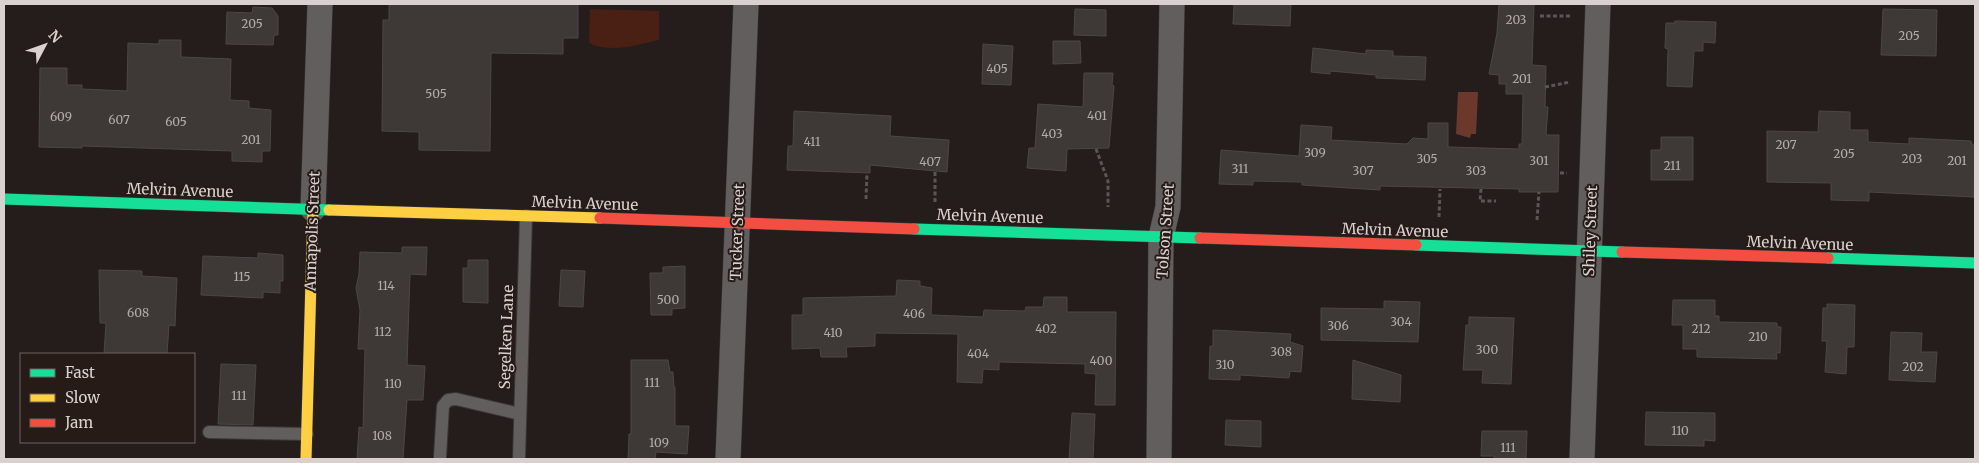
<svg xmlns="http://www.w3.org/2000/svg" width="1979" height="463" viewBox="0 0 1979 463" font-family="Merriweather,serif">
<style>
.green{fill:#492013}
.water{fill:#6b392b}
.building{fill:#3e3837;stroke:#4c4645}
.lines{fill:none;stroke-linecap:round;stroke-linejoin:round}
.lane-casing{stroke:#3c3736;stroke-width:14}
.street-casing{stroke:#3c3736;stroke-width:26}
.fast-casing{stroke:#3c3736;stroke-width:12}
.slow-casing{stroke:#3c3736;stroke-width:12}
.jam-casing{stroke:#3c3736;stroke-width:12}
.path{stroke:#5a5656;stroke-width:3;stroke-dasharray:4 2.5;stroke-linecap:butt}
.lane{stroke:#615e5d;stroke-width:12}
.street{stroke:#615e5d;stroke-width:25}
.fast{stroke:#16e098;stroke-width:11}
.slow{stroke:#ffcf43;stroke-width:11}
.jam{stroke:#f24e42;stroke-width:11}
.labels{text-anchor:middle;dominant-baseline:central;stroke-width:4;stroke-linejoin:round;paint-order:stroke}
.number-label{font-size:12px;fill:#b2aba9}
.street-label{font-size:15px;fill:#d9d1cf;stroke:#271b18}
</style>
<rect width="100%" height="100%" fill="#241d1c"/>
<!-- green -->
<path class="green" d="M590,9L659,11V40C636,45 614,53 591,44L589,42Z"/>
<!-- water -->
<path class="water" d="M1458,92H1478L1476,134H1471L1470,138L1456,134Z"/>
<!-- building -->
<path class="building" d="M389,4H578V38H563V54L491,53L490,151L419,150V132L382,131L383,20H389Z
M1234,4H1291L1290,26L1233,24Z
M1499,4H1534L1532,65L1546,66L1545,107H1548L1546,135H1559L1558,192H1519V189L1380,186V190L1302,185V182L1253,181V185L1219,184L1221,150L1299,156L1301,125L1332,127L1331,140L1407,144L1413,138L1428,139V123H1448V147L1519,149V144H1522L1523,94H1506V84H1499V75L1489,74L1497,33Z
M253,7L272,8L278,16V35H274L273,45L226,44L227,12L252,13Z
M1075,9L1106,10V36L1074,35Z
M1883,9L1937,10L1936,56L1881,55Z
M1675,21L1716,22L1715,43L1703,42V51H1694L1692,87L1667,86L1668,49L1665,48L1666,23H1675Z
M159,40H181V57L231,59L230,100L249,101V108L271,110L270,151H262V162L232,161V151L82,146V148L39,147L40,68H67V85H82V89L127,91L128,43L159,44Z
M1053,41H1080L1081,63L1053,64Z
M983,44L1013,46L1011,85L982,84Z
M1313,48L1366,54V50L1393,51V56L1426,57L1425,80L1376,78V75L1330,71V74L1311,72Z
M1084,73H1113L1112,85L1114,86L1109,148L1067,149L1066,171L1027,168L1029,148H1035L1038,104L1083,107Z
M794,111L891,116L890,136L949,140L947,172L870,165V173L787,170L788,146H793Z
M1819,111L1850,112V130H1868V142L1909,144V138L1971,141L1972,145H1975L1974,197L1869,192V201L1831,200V183L1767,182V131L1818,132Z
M1661,137H1693V180H1651V150H1661Z
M402,247H427L426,275L410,274L407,365L425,366L423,400H407L403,459H357L359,427L363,428L365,349H358L360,310L356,288L359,274L360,252L402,253Z
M258,253L283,255V281H280V293L263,292V298L201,295L203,256L258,258Z
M468,260H488V303L463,302V268H468Z
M685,266V308L672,309V315H651L650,273H663V267Z
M99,270L142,271V276L177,278L175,326L169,325L167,354H104L106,323H100Z
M561,270L585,271L583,307L559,306Z
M897,280L920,281V286L932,288L931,315L983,317L984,310L1025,311L1026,307H1043L1044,297H1067V312H1116L1115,405H1095L1096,374L1085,373V364L999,362V370L983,369L982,383L957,382L958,334L875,333V346L846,347L847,357H821L820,348L792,349V315H803V298L896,296Z
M1673,300H1715V316H1719V322L1777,323V327H1781L1780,353H1776L1777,359L1697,357V349H1683V325H1672Z
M1384,301L1420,302L1418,342L1321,340V308L1384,309Z
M1827,304L1855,305L1854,347H1847L1846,374L1825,372L1827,341H1822L1823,308H1827Z
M1469,317L1514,318L1511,384L1482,383L1483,370H1463L1466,325H1469Z
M1213,330L1291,334L1290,342L1303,346L1301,372L1290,371L1289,378L1240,375V380L1209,379L1210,346H1213Z
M1891,332L1922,333L1921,352H1937L1935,382L1889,380Z
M631,360H668L670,372H673L674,387H675V426H689L687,454L656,452L655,459H628L629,434H631Z
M1353,360L1401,375L1400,402L1352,399Z
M221,364L256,365L253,425L218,424Z
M1646,412L1715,413V441L1704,440V446L1645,445Z
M1072,413L1095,414L1093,459H1069Z
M1226,420L1261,421V447L1225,445Z
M1482,431H1527L1526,459H1494V456H1481Z"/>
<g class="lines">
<!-- lane casing -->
<g class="lane-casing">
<path id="lane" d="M209,432L307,434
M440,457L443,406L448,400L456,399L520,414
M519,459L526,216"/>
</g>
<!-- street casing -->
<g class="street-casing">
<path id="street" d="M313,209L320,4
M728,459L746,4
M1159,459L1161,237L1168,207L1172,4
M1582,459L1598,4"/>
</g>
<!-- fast casing -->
<g class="fast-casing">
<path id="fast" d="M4,199L329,210
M914,229L1200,238
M1416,245L1622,252
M1828,258L1975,263"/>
</g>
<!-- slow casing -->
<g class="slow-casing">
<path id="slow" d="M329,210L600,218
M306,459L313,209"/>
</g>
<!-- jam casing -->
<g class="jam-casing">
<path id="jam" d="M600,218L914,229
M1200,238L1416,245
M1622,252L1828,258"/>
</g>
<!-- path -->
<path class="path" d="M1540,16H1572
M1545,87L1570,82
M1096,149L1108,181V207
M1560,173H1567
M1481,189L1480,201H1496
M866,199L867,174
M935,202V172
M1439,217L1440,189
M1537,220L1539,192"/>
<!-- lane -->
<use href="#lane" class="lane"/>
<!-- street -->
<use href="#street" class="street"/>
<!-- fast -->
<use href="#fast" class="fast"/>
<!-- slow -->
<use href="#slow" class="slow"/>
<!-- jam -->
<use href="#jam" class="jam"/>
</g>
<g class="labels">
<!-- number labels -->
<g class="number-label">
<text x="1516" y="19">203</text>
<text x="252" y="23">205</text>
<text x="1909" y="35">205</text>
<text x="997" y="68">405</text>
<text x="1522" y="78">201</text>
<text x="436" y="93">505</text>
<text x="1097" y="115">401</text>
<text x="61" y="116">609</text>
<text x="119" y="119">607</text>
<text x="176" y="121">605</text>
<text x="1052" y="133">403</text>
<text x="251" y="139">201</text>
<text x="812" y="141">411</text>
<text x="1786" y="144">207</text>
<text x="1315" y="152">309</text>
<text x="1844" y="153">205</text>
<text x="1427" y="158">305</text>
<text x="1912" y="158">203</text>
<text x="1539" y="160">301</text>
<text x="1957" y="160">201</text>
<text x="930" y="161">407</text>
<text x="1672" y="165">211</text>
<text x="1240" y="168">311</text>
<text x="1363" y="170">307</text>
<text x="1476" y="170">303</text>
<text x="242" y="276">115</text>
<text x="386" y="285">114</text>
<text x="668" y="299">500</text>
<text x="138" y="312">608</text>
<text x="914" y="313">406</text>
<text x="1401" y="321">304</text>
<text x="1338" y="325">306</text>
<text x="1046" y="328">402</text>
<text x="1701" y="328">212</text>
<text x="383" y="331">112</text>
<text x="833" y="332">410</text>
<text x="1758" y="336">210</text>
<text x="1487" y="349">300</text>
<text x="1281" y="351">308</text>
<text x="978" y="353">404</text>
<text x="1101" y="360">400</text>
<text x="1225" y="364">310</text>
<text x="1913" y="366">202</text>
<text x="652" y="382">111</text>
<text x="393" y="383">110</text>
<text x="239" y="395">111</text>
<text x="1680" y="430">110</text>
<text x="382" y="435">108</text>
<text x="659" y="442">109</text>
<text x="1508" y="447">111</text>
</g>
<!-- street labels -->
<g class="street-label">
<text transform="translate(180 190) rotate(2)">Melvin Avenue</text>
<text transform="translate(585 203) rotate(2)">Melvin Avenue</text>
<text transform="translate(990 216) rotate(2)">Melvin Avenue</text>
<text transform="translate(1395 230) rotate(2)">Melvin Avenue</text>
<text transform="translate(312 231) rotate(-88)">Annapolis Street</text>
<text transform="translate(1165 231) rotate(-86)">Tolson Street</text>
<text transform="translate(1590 231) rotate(-88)">Shiley Street</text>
<text transform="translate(737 232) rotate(-88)">Tucker Street</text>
<text transform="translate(1800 243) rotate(2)">Melvin Avenue</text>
<text transform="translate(506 337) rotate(-88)">Segelken Lane</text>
</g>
</g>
<!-- border -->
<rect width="1979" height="463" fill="none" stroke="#d9d1cf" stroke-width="10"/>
<!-- legend -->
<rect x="20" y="353" width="175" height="90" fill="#271b18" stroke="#6e6461"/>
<rect x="30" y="369" width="25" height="8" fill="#16e098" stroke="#6e6461"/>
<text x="65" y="378" font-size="15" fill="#d9d1cf">Fast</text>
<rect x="30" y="394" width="25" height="8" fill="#ffcf43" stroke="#6e6461"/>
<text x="65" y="403" font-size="15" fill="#d9d1cf">Slow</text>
<rect x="30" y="419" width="25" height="8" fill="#f24e42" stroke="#6e6461"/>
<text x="65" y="428" font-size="15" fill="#d9d1cf">Jam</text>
<!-- north arrow -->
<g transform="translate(45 45) rotate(49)" stroke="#271b18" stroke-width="4" paint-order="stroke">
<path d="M0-4L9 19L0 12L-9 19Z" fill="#d9d1cf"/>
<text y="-8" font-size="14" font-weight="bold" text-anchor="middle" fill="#d9d1cf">N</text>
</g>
</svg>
